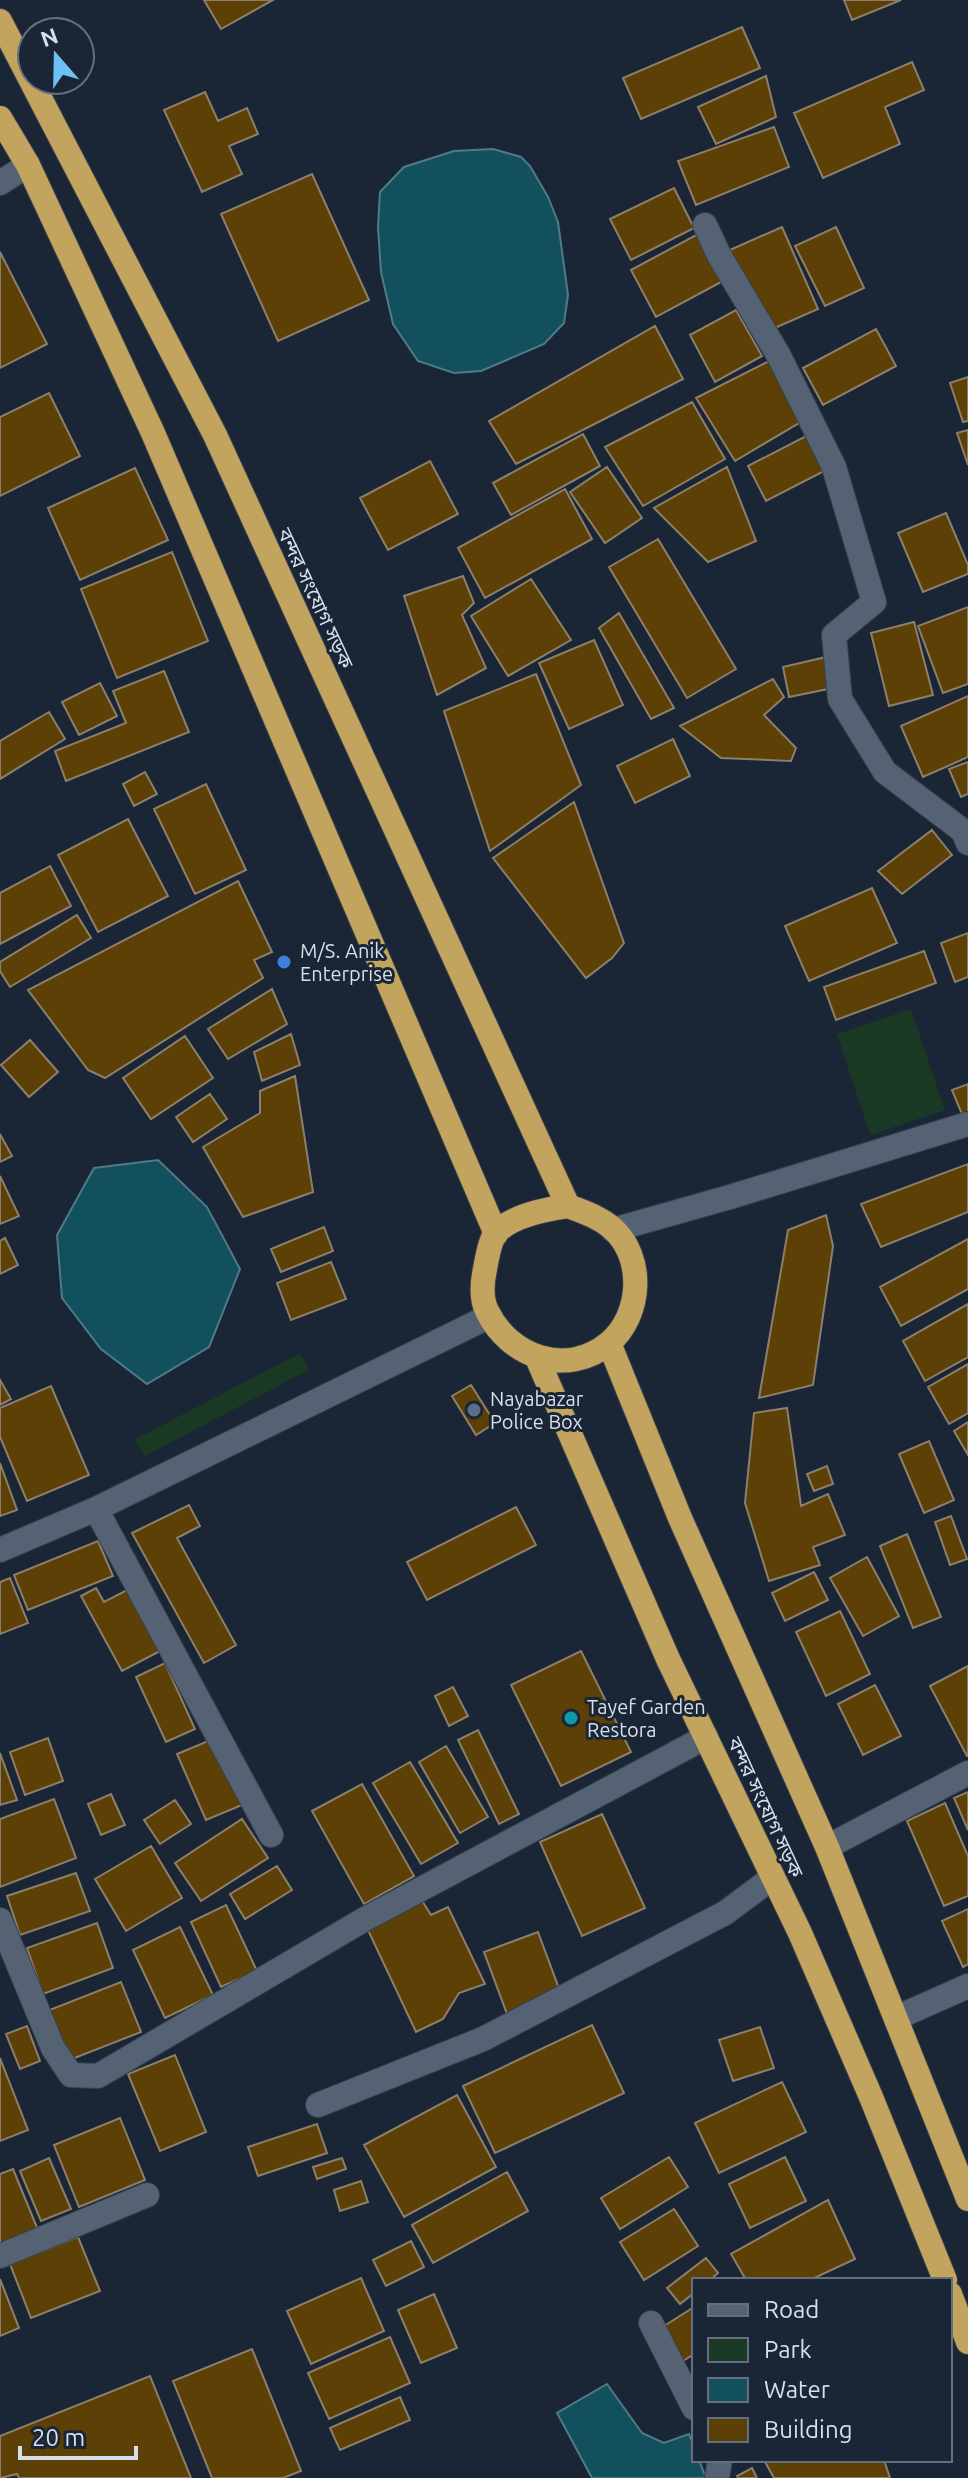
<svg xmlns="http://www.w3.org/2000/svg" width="968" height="2478" viewBox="0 0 968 2478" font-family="Ubuntu,'Noto Sans Bengali',sans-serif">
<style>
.green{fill:#193924}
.water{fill:#13505d;stroke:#4e7b87;stroke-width:2}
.building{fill:#5c4005;stroke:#8c7f6b;stroke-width:2}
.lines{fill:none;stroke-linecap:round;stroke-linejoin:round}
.minor-casing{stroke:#37414e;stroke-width:26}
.highway-casing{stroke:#37414e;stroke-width:26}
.minor{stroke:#546273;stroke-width:24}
.highway{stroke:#c2a45f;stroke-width:24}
.shop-dot{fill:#3f7fe0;stroke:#1a2635;stroke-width:3}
.service-dot{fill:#5c6f8a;stroke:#1a2635;stroke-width:3}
.culture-dot{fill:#0f9aa8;stroke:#1a2635;stroke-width:3}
.labels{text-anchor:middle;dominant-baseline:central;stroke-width:6;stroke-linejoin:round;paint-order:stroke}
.street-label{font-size:20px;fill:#d7dfea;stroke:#1a2635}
.poi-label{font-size:20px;fill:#d7dfea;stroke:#1a2635;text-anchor:start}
</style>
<rect width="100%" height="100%" fill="#1a2635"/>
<!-- green -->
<path class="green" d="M911,1009L945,1110L870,1135L837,1034Z
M300,1353L309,1370L145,1456L134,1440Z"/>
<!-- water -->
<path class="water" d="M493,149L521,157L530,166L548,197L558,222L568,295L564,323L544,344L481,371L454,373L418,361L393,324L381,272L378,227L380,192L404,167L454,151Z
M158,1160L207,1207L240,1269L209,1347L147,1384L101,1349L62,1298L57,1235L94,1168Z
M607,2384L642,2433L664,2443L689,2434L694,2447V2460H699L706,2478H592L557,2413Z"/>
<!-- building -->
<path class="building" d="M204,0H273L221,29Z
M844,0H901L852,20Z
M742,27L760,68L641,119L623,78Z
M912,62L924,90L885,107L900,144L823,178L794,113Z
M766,76L776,117L716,144L698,107Z
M205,92L218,121L247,108L258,134L229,146L242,174L202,192L164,110Z
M774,127L789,167L696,205L678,161Z
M312,174L369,300L278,341L221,214Z
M674,188L694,228L631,260L610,219Z
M782,227L818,309L759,335L723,253Z
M836,227L864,288L825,306L795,246Z
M698,234L723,281L656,317L631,270Z
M0,252L47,344L0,368Z
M736,310L762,356L715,382L690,335Z
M655,326L683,379L516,464L489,421Z
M876,329L896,366L823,405L803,368Z
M771,360L799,423L735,461L696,398Z
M968,377V421L963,422L950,383Z
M49,393L80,456L0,496V417Z
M692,402L725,459L643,506L605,447Z
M968,430V465L957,433Z
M583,434L600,466L511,515L493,483Z
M810,434L828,469L766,501L748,466Z
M430,461L458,514L388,550L360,498Z
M607,467L642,518L605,543L570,492Z
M727,467L756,541L708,562L654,508Z
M135,468L168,540L80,580L48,508Z
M565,489L592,539L485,598L458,548Z
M946,513L968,565V574L923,592L898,533Z
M658,539L736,669L687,698L609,567Z
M172,552L208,641L117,678L81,589Z
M463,576L474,603L462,615L486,668L437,695L404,596Z
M531,579L571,640L508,676L471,616Z
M968,607V684L943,693L918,626Z
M619,613L674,708L651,719L599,628Z
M914,622L933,695L889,706L871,633Z
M594,640L623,705L569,729L539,663Z
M826,657L833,688L789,697L783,667Z
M164,671L189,732L66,781L55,751L126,723L113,691Z
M536,674L581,785L490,851L444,711Z
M773,679L784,697L764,715L796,748L791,761L721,758L680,726Z
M100,683L117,716L79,735L62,702Z
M968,696V757L923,777L901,726Z
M49,712L65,739L0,779V741Z
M673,739L690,776L635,803L617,766Z
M968,762V794L961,797L949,769Z
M145,772L157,794L134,806L123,784Z
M206,784L246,870L195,894L154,809Z
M574,802L624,943L612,958L586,978L493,858Z
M128,819L168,896L98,932L58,855Z
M932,830L952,855L902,894L878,871Z
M50,866L71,906L0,944V893Z
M238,881L272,952L254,960L263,978L105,1078L88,1070L28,990Z
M872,888L897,943L809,981L785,926Z
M77,915L91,938L10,987L0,971V962Z
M968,933V977L955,982L941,943Z
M924,951L936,983L836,1020L824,987Z
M272,989L287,1024L228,1059L208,1029Z
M291,1034L300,1065L262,1081L254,1052Z
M185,1036L213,1078L151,1119L123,1078Z
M30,1040L58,1072L29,1097L1,1065Z
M295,1076L313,1192L243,1217L203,1147L260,1113V1091Z
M968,1084V1124H966L952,1090Z
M210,1094L227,1119L193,1142L176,1117Z
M0,1134L12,1156L0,1162Z
M968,1164V1212L881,1247L861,1204Z
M0,1176L19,1216L0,1224Z
M826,1215L833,1246L813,1385L759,1398L788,1230Z
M324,1227L333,1251L281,1272L271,1249Z
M5,1238L18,1265L0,1274V1241Z
M968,1239V1289L901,1326L880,1287Z
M331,1262L346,1299L291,1320L277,1283Z
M968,1304V1357L925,1381L903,1341Z
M968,1364V1413L949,1424L928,1387Z
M0,1380L11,1399L0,1405Z
M471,1385L495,1423L476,1435L452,1396Z
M51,1386L89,1475L27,1501L0,1437V1408Z
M787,1408L801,1506L828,1494L845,1535L813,1547L820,1565L769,1581L745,1503L754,1413Z
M968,1422V1455L954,1431Z
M929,1441L954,1500L924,1513L899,1454Z
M0,1463L17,1510L0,1516Z
M827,1466L833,1484L814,1491L807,1474Z
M189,1505L200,1526L177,1538L236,1645L204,1663L132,1533Z
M516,1507L536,1545L427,1600L407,1562Z
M951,1516L967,1559L950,1565L935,1522Z
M907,1534L941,1617L913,1628L880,1546Z
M98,1541L113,1576L28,1610L14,1575Z
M867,1557L899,1616L863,1636L830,1578Z
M814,1572L828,1600L785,1621L772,1593Z
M10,1578L28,1623L0,1634V1582Z
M96,1588L104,1602L129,1589L162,1650L122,1671L81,1596Z
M840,1611L870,1674L826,1696L796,1632Z
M581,1651L631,1752L561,1786L511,1685Z
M165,1663L195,1729L166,1742L136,1677Z
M968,1666V1756H967L930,1686Z
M875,1685L901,1736L863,1755L838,1704Z
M453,1687L468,1716L449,1726L435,1696Z
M478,1730L519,1814L499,1824L458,1740Z
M48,1738L63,1781L25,1795L10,1752Z
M213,1739L242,1805L206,1820L177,1754Z
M446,1746L488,1817L460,1833L419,1762Z
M0,1753L17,1800L0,1805Z
M410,1762L458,1843L421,1864L373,1783Z
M362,1784L414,1876L364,1904L312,1811Z
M968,1792V1830L954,1798Z
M111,1794L125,1825L101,1835L88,1804Z
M54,1799L76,1858L0,1887V1819Z
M175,1800L191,1824L160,1844L144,1820Z
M945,1803L968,1856V1896L944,1906L907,1821Z
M602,1814L645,1908L582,1936L540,1842Z
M242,1819L268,1858L201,1901L175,1863Z
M151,1846L182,1898L126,1931L95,1879Z
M277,1866L292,1890L245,1919L230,1894Z
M76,1873L90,1911L20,1935L7,1896Z
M421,1899L431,1915L448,1907L485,1984L459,1993L443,2019L416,2032L367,1928Z
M226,1905L257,1971L221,1987L191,1922Z
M968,1909V1964L963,1967L942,1921Z
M97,1923L113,1968L43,1994L27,1948Z
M180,1927L213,1995L165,2018L133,1950Z
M538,1932L561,1994L507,2014L484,1952Z
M121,1982L141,2032L67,2061L47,2011Z
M592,2025L624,2093L495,2153L463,2086Z
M27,2026L40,2061L20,2069L6,2034Z
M760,2027L774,2068L733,2081L719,2040Z
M175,2055L206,2132L160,2151L128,2074Z
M0,2058L28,2130L0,2141Z
M782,2082L806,2132L719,2173L695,2123Z
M457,2095L496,2167L404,2217L364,2145Z
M120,2118L145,2180L79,2207L54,2145Z
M317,2124L327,2153L258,2176L248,2147Z
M669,2157L688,2187L620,2229L601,2198Z
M785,2157L806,2201L750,2228L729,2184Z
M49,2158L71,2209L41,2221L20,2171Z
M342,2158L346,2169L317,2179L313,2167Z
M13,2169L38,2230L0,2246V2174Z
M507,2172L528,2211L433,2263L412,2225Z
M361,2181L368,2202L340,2211L334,2190Z
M828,2200L855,2259L810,2280H746L731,2254Z
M674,2209L698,2246L644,2280L620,2242Z
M78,2237L100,2291L31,2318L10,2264Z
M411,2241L424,2267L386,2286L373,2260Z
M706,2258L718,2273L710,2280H694V2293L680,2304L667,2288Z
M361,2278L384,2331L311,2364L287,2311Z
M0,2279L19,2328L0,2336Z
M434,2294L457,2348L421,2363L398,2310Z
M694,2307V2354L683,2361L661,2328Z
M390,2337L410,2383L329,2419L308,2373Z
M252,2349L301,2471L283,2478H212L173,2381Z
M150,2376L191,2478H19L17,2474L0,2478V2436Z
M400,2397L410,2420L340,2450L330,2428Z
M764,2460H884L890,2478H774Z
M752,2468L757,2478H738L737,2476Z"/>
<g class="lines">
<!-- minor casing -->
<g class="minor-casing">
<path id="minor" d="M0,183L28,165
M705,225L719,255L779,356L834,467L874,602L834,635L840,699L885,772L963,831L968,843
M613,1230L730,1197L968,1124
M96,1509L271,1835
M0,1550L96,1509L490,1316
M827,1847L968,1773
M0,1920L53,2048L71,2075L98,2076L365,1919L706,1737
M896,2018L968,1986
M318,2105L483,2039L725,1913L772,1878
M0,2256L147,2195
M651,2323L694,2408
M717,2478L720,2460"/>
</g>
<!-- highway casing -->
<g class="highway-casing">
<path id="highway" d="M0,21L215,435L568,1206
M0,118L28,165L153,433L496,1234
M568,1206C584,1212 599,1217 612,1228C645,1257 642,1315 609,1343C567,1378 509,1357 487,1311C481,1299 482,1283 485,1269C487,1259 489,1243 495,1234C510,1216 547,1209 568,1206Z
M609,1343L680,1518L827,1847L968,2199
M537,1358L668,1659L800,1933L871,2097L945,2280
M950,2294L968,2342"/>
</g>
<!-- minor -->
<use href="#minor" class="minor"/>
<!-- highway -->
<use href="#highway" class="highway"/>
</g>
<!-- markers -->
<circle class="shop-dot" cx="284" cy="962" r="8"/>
<circle class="service-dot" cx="474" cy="1410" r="8"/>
<circle class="culture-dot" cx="571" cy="1718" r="8"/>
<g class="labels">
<!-- street labels -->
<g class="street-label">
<text transform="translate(316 598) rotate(65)">বন্দর সংযোগ সড়ক</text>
<text transform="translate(766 1807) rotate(65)">বন্দর সংযোগ সড়ক</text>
</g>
<!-- poi labels -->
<g class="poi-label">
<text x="300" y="950">M/S. Anik<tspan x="300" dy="23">Enterprise</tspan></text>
<text x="490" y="1398">Nayabazar<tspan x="490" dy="23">Police Box</tspan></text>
<text x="587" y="1706">Tayef Garden<tspan x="587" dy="23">Restora</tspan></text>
</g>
</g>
<!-- legend -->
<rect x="692" y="2278" width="260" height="184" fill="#1a2635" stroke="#66707d" stroke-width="2"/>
<rect x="708" y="2304" width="40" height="12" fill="#546273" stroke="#66707d" stroke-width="2"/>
<text x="764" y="2318" font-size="24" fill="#d7dfea">Road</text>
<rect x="708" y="2338" width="40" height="24" fill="#193924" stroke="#66707d" stroke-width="2"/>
<text x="764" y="2358" font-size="24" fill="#d7dfea">Park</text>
<rect x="708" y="2378" width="40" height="24" fill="#13505d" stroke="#66707d" stroke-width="2"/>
<text x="764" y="2398" font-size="24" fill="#d7dfea">Water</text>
<rect x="708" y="2418" width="40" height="24" fill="#5c4005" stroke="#66707d" stroke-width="2"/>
<text x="764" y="2438" font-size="24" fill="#d7dfea">Building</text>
<!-- north arrow -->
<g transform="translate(56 56) rotate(340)"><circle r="38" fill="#1a2635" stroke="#66707d" stroke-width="2"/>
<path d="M0-6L14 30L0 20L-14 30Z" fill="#6dc2f3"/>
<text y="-12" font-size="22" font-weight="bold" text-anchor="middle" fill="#d7dfea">N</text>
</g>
<!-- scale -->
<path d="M20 2446v12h116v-12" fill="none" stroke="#d7dfea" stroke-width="4"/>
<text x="32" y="2446" font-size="24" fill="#d7dfea" stroke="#1a2635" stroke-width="6" paint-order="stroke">20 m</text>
</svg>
